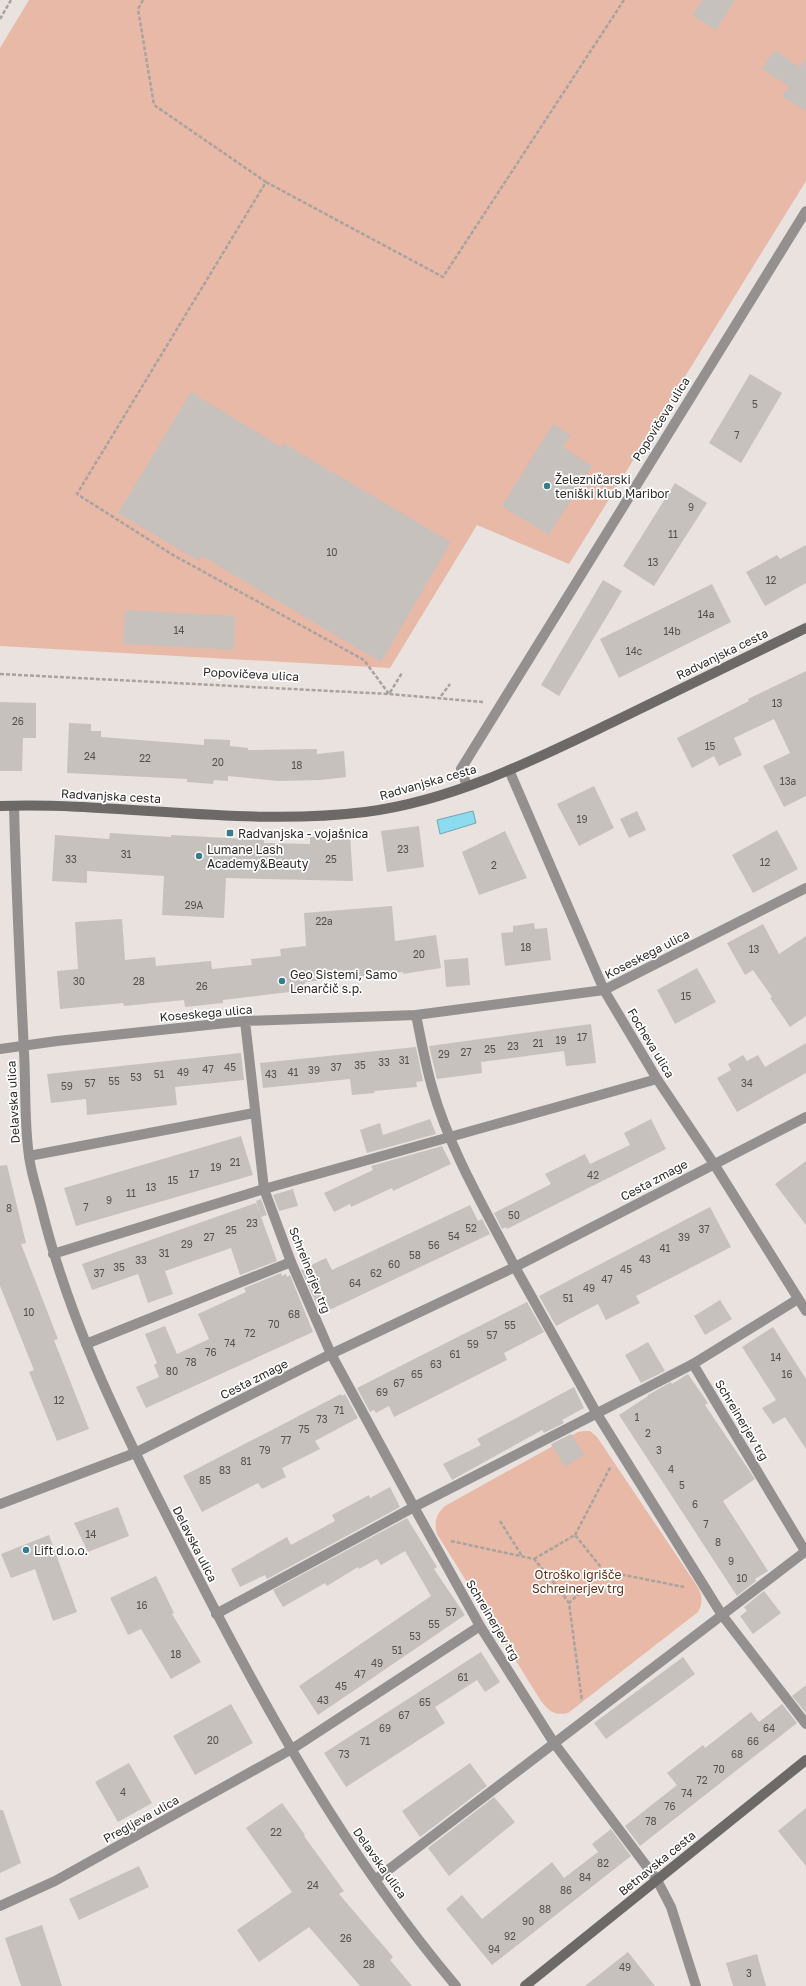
<svg xmlns="http://www.w3.org/2000/svg" width="806" height="1986" viewBox="0 0 806 1986" font-family="'Golos Text',sans-serif">
<style>
.green{fill:#e7b9a6}
.water{fill:#8cdbef;stroke:#70a6b4}
.building{fill:#c7c1be}
.lines{fill:none;stroke-linecap:round;stroke-linejoin:round}
.path{stroke:#a8a3a0;stroke-width:2.5;stroke-dasharray:4 2;stroke-linecap:butt}
.lane{stroke:#93908f;stroke-width:10}
.street{stroke:#93908f;stroke-width:10}
.secondary{stroke:#6d6967;stroke-width:10}
.poi-dot{fill:#397c8c;stroke:#fff;stroke-width:1.5}
.labels{text-anchor:middle;dominant-baseline:central;stroke-width:3.5;stroke-linejoin:round;paint-order:stroke}
.number-label{font-size:10px;fill:#54504e}
.street-label{font-size:12px;fill:#2d2a29;stroke:#fff}
.poi-label{font-size:12px;fill:#2d2a29;stroke:#fff;text-anchor:start}
.park-label{font-size:12px;fill:#642c11;stroke:#fff}
</style>
<rect width="100%" height="100%" fill="#e9e2df"/>
<!-- green -->
<path class="green" d="M29,0H806V181L569,564L477,525L390,668L0,646V48Z
M584,1431H590L597,1437L699,1589C702,1597 703,1604 698,1612L568,1713C554,1716 549,1711 541,1701L437,1534C434,1521 436,1515 445,1506L578,1432Z"/>
<!-- water -->
<path class="water" d="M473,811L476,823L440,834L437,820Z"/>
<!-- building -->
<path class="building" d="M702,0H735L716,30L692,15Z
M774,50L800,67L806,58V111L782,96L789,86L762,69Z
M750,374L782,393L741,463L709,443Z
M191,392L281,447L283,443L451,542L381,662L202,556L199,561L118,513Z
M553,424L571,435L563,447L592,466L549,535L502,506Z
M675,483L707,503L654,586L623,566Z
M806,545V583L765,606L746,572L777,555L780,559Z
M603,580L622,591L559,696L541,685Z
M712,584L731,622L619,678L600,639Z
M125,610L235,616L234,650L123,644Z
M806,671V796L784,807L763,766L790,753L774,719L734,738L742,755L719,766L714,756L692,768L677,738L749,701L748,699Z
M0,702L36,703V738H23L22,771H0Z
M69,723L91,724V731H101V737L204,745V739L230,740V746L248,748V750L317,749V754L344,751L346,777L321,780L278,781L228,776V781L214,780L213,784L187,782V779L67,773Z
M594,786L614,828L579,846L557,804Z
M637,811L646,830L629,838L620,819Z
M419,826L424,867L387,872L381,831Z
M777,830L798,869L753,893L732,855Z
M505,831L527,878L479,895L462,852Z
M110,833L171,837V835L264,840V843L310,844V837L350,834L353,881L226,878L224,918L162,915L164,876L87,871V883L52,881L55,835L109,839Z
M392,906L395,941L436,935L441,968L403,974V972L305,982L306,990L223,1000V1003L185,1007L184,1000L124,1006L123,1003L60,1009L57,971L78,969L75,922L122,919L125,960L155,957L156,966L211,961L212,969L252,965L251,959L281,956L280,949L306,946L304,913Z
M534,923L535,929L547,928L551,960L505,966L501,933L513,932V926Z
M763,924L779,954L806,936V1016L790,1027L770,998L772,997L753,970L745,975L727,943Z
M468,958L470,985L446,987L444,960Z
M697,968L716,1002L675,1024L657,990Z
M591,1024L596,1063L566,1066L564,1051L481,1062L482,1073L437,1079L429,1046Z
M806,1043V1073L737,1112L717,1078L731,1070L728,1064L743,1055L747,1061L758,1055L765,1067Z
M416,1047L423,1081L416,1082L417,1087L374,1091L375,1093L352,1095L350,1079L263,1088L260,1063Z
M241,1053L244,1080L175,1087L177,1105L87,1115L86,1099L51,1103L47,1074Z
M430,1119L436,1134L367,1153L360,1130L380,1123L383,1135Z
M651,1119L666,1149L507,1229L506,1227L502,1229L494,1213L551,1184L545,1174L585,1154L590,1164L630,1145L624,1133Z
M241,1136L253,1175L76,1226L64,1188Z
M442,1146L451,1164L393,1191L392,1188L351,1207L350,1204L334,1212L324,1193L373,1170L371,1166Z
M806,1161V1225L775,1184Z
M7,1165L26,1243L21,1244L58,1339L54,1340L89,1429L57,1441L29,1372L34,1370L0,1286V1166Z
M293,1189L298,1206L279,1211L273,1195Z
M261,1199L267,1215L261,1217L256,1201Z
M256,1203L277,1261L240,1275L231,1248L165,1271L173,1294L148,1303L138,1274L92,1290L82,1264Z
M470,1205L478,1221L482,1219L490,1234L321,1314L301,1270L326,1258L332,1270Z
M710,1207L731,1247L636,1296L640,1303L606,1320L598,1304L556,1326L539,1296Z
M281,1273L282,1276L286,1274L287,1277L290,1275L313,1332L146,1408L136,1387L159,1377L154,1365L157,1363L145,1334L165,1326L177,1354L209,1339L198,1314L246,1292L244,1288Z
M720,1300L732,1319L705,1335L694,1316Z
M527,1302L544,1332L504,1353L507,1360L394,1417L389,1406L376,1413L374,1410L370,1412L357,1388Z
M773,1327L806,1379V1449L785,1417L773,1424L762,1408L776,1400L742,1347Z
M648,1342L665,1371L641,1383L625,1355Z
M688,1374L708,1403L705,1405L755,1479L723,1501L768,1571L755,1579L756,1581L737,1596L619,1415L648,1396V1395L671,1382L672,1384Z
M574,1387L584,1408L562,1420L564,1423L544,1433L542,1430L452,1480L443,1464L481,1445L477,1439Z
M341,1394L342,1396L345,1394L358,1418L315,1441L320,1449L282,1468L286,1477L262,1489L258,1483L202,1512L183,1476Z
M571,1434L584,1455L565,1467L551,1444Z
M390,1487L400,1507L267,1579L265,1575L240,1587L231,1569L287,1537L291,1545L335,1521L332,1515L369,1495L370,1498Z
M118,1507L129,1536L88,1552L74,1523Z
M407,1518L437,1567L434,1569L465,1615L318,1715L299,1686L431,1596L405,1551L381,1565L377,1559L359,1569L358,1567L327,1586L325,1583L283,1607L273,1590Z
M49,1535L77,1612L53,1621L35,1569L11,1578L1,1554Z
M156,1576L174,1613L172,1614L201,1662L171,1679L141,1629L128,1635L110,1598Z
M764,1591L781,1613L753,1634L740,1616L747,1611L744,1607Z
M481,1652L500,1682L485,1692L477,1680L435,1707L445,1723L346,1787L324,1753Z
M683,1657L695,1674L606,1739L594,1723Z
M806,1685V1713L792,1696Z
M231,1704L253,1743L195,1775L173,1736Z
M782,1704L797,1723L640,1846L625,1826L677,1785L667,1773L703,1745L705,1748L751,1712L759,1722Z
M129,1763L152,1803L118,1822L95,1782Z
M470,1763L487,1786L420,1837L402,1811Z
M494,1797L515,1822L449,1876L428,1848Z
M282,1803L305,1835L304,1836L344,1891L339,1894L393,1957L390,1960L412,1986H360L309,1927L259,1962L237,1930L292,1892L246,1828Z
M806,1808V1866L778,1831Z
M0,1810H3L21,1863L0,1873Z
M611,1829L631,1856L492,1965L446,1909L462,1895L482,1919L552,1862L564,1878L598,1852L592,1844Z
M139,1866L149,1887L79,1920L69,1899Z
M42,1925L62,1986H21L5,1938Z
M628,1952L655,1986H585Z
M757,1954L766,1986H733L726,1963Z"/>
<g class="lines">
<!-- path -->
<path class="path" d="M143,0L138,9L154,105L266,182L77,494L173,555L364,660L389,694L402,673
M0,19L11,0
M266,182L443,277L624,0
M0,674L389,694L483,702
M441,696L450,684
M500,1521L522,1556
M575,1535L611,1466
M451,1541L534,1559L556,1585L569,1603L582,1701
M534,1559L575,1535L604,1571L569,1603
M604,1571L684,1587"/>
<!-- lane -->
<path class="lane" d="M29,1156L254,1113
M515,1267L597,1414
M86,1344L291,1262
M693,1364L805,1551
M216,1614L414,1507L331,1354
M722,1615L806,1724"/>
<!-- street -->
<path class="street" d="M509,770L604,990L657,1079L714,1164L806,1311
M467,786L461,769L806,211
M14,806C16,888 20,970 24,1052C26,1086 24,1122 29,1156C31,1173 37,1190 41,1206C67,1314 115,1414 165,1512C248,1678 336,1844 456,1986
M416,1015C421,1039 425,1063 432,1087C450,1151 485,1209 515,1267
M245,1021L264,1189L291,1262L331,1354
M0,1049L57,1041L245,1021L416,1015L604,990L806,888
M53,1254L264,1189L657,1079
M597,1414L722,1615
M0,1504L135,1453L331,1354L515,1267L806,1117
M375,1880L806,1551
M0,1906L55,1881L292,1749L480,1626
M696,1986L671,1907L657,1880L554,1743L480,1626L414,1507L693,1364L798,1299"/>
<!-- secondary -->
<path class="secondary" d="M0,806C121,802 244,827 365,812C453,801 536,759 615,721C679,690 742,659 806,628
M525,1986L806,1760"/>
</g>
<!-- markers -->
<g class="poi-dot">
<circle cx="547" cy="486" r="4"/>
<rect x="226" y="829" width="8" height="8" rx="2"/>
<circle cx="199" cy="856" r="4"/>
<circle cx="282" cy="981" r="4"/>
<circle cx="26" cy="1550" r="4"/>
</g>
<g class="labels">
<!-- number labels -->
<g class="number-label">
<text x="755" y="404">5</text>
<text x="737" y="435">7</text>
<text x="691" y="507">9</text>
<text x="673" y="534">11</text>
<text x="332" y="552">10</text>
<text x="653" y="562">13</text>
<text x="771" y="580">12</text>
<text x="706" y="614">14a</text>
<text x="179" y="630">14</text>
<text x="672" y="631">14b</text>
<text x="634" y="651">14c</text>
<text x="777" y="703">13</text>
<text x="18" y="721">26</text>
<text x="710" y="746">15</text>
<text x="90" y="756">24</text>
<text x="145" y="758">22</text>
<text x="218" y="762">20</text>
<text x="297" y="765">18</text>
<text x="788" y="781">13a</text>
<text x="582" y="819">19</text>
<text x="403" y="849">23</text>
<text x="126" y="854">31</text>
<text x="71" y="859">33</text>
<text x="331" y="859">25</text>
<text x="765" y="862">12</text>
<text x="494" y="865">2</text>
<text x="194" y="905">29A</text>
<text x="324" y="921">22a</text>
<text x="526" y="947">18</text>
<text x="754" y="949">13</text>
<text x="419" y="954">20</text>
<text x="79" y="981">30</text>
<text x="139" y="981">28</text>
<text x="202" y="986">26</text>
<text x="686" y="996">15</text>
<text x="582" y="1037">17</text>
<text x="561" y="1040">19</text>
<text x="538" y="1043">21</text>
<text x="513" y="1046">23</text>
<text x="490" y="1049">25</text>
<text x="466" y="1052">27</text>
<text x="444" y="1054">29</text>
<text x="404" y="1060">31</text>
<text x="384" y="1062">33</text>
<text x="360" y="1065">35</text>
<text x="230" y="1067">45</text>
<text x="336" y="1067">37</text>
<text x="208" y="1069">47</text>
<text x="314" y="1070">39</text>
<text x="183" y="1072">49</text>
<text x="293" y="1072">41</text>
<text x="159" y="1074">51</text>
<text x="271" y="1074">43</text>
<text x="136" y="1077">53</text>
<text x="114" y="1081">55</text>
<text x="90" y="1083">57</text>
<text x="747" y="1083">34</text>
<text x="67" y="1086">59</text>
<text x="235" y="1162">21</text>
<text x="216" y="1167">19</text>
<text x="194" y="1174">17</text>
<text x="593" y="1175">42</text>
<text x="173" y="1180">15</text>
<text x="151" y="1187">13</text>
<text x="131" y="1193">11</text>
<text x="109" y="1200">9</text>
<text x="86" y="1207">7</text>
<text x="9" y="1208">8</text>
<text x="514" y="1215">50</text>
<text x="252" y="1223">23</text>
<text x="471" y="1228">52</text>
<text x="704" y="1229">37</text>
<text x="231" y="1230">25</text>
<text x="454" y="1236">54</text>
<text x="209" y="1237">27</text>
<text x="684" y="1237">39</text>
<text x="187" y="1244">29</text>
<text x="434" y="1245">56</text>
<text x="665" y="1248">41</text>
<text x="164" y="1253">31</text>
<text x="415" y="1255">58</text>
<text x="645" y="1259">43</text>
<text x="141" y="1260">33</text>
<text x="394" y="1264">60</text>
<text x="119" y="1267">35</text>
<text x="626" y="1269">45</text>
<text x="99" y="1273">37</text>
<text x="376" y="1273">62</text>
<text x="607" y="1279">47</text>
<text x="355" y="1283">64</text>
<text x="589" y="1288">49</text>
<text x="568" y="1298">51</text>
<text x="29" y="1312">10</text>
<text x="294" y="1314">68</text>
<text x="274" y="1324">70</text>
<text x="510" y="1325">55</text>
<text x="250" y="1333">72</text>
<text x="492" y="1335">57</text>
<text x="230" y="1343">74</text>
<text x="473" y="1344">59</text>
<text x="211" y="1352">76</text>
<text x="455" y="1354">61</text>
<text x="776" y="1357">14</text>
<text x="191" y="1362">78</text>
<text x="436" y="1364">63</text>
<text x="172" y="1371">80</text>
<text x="417" y="1374">65</text>
<text x="787" y="1374">16</text>
<text x="399" y="1383">67</text>
<text x="382" y="1392">69</text>
<text x="59" y="1400">12</text>
<text x="339" y="1410">71</text>
<text x="637" y="1417">1</text>
<text x="322" y="1419">73</text>
<text x="304" y="1429">75</text>
<text x="648" y="1433">2</text>
<text x="286" y="1440">77</text>
<text x="265" y="1450">79</text>
<text x="659" y="1450">3</text>
<text x="246" y="1461">81</text>
<text x="671" y="1469">4</text>
<text x="225" y="1470">83</text>
<text x="205" y="1480">85</text>
<text x="682" y="1485">5</text>
<text x="695" y="1504">6</text>
<text x="706" y="1524">7</text>
<text x="91" y="1534">14</text>
<text x="718" y="1542">8</text>
<text x="731" y="1561">9</text>
<text x="742" y="1578">10</text>
<text x="142" y="1605">16</text>
<text x="451" y="1612">57</text>
<text x="434" y="1624">55</text>
<text x="415" y="1636">53</text>
<text x="397" y="1650">51</text>
<text x="176" y="1654">18</text>
<text x="377" y="1663">49</text>
<text x="360" y="1674">47</text>
<text x="463" y="1677">61</text>
<text x="341" y="1686">45</text>
<text x="323" y="1700">43</text>
<text x="425" y="1702">65</text>
<text x="404" y="1715">67</text>
<text x="385" y="1728">69</text>
<text x="769" y="1728">64</text>
<text x="213" y="1740">20</text>
<text x="365" y="1741">71</text>
<text x="753" y="1741">66</text>
<text x="344" y="1754">73</text>
<text x="737" y="1754">68</text>
<text x="719" y="1769">70</text>
<text x="702" y="1780">72</text>
<text x="123" y="1792">4</text>
<text x="687" y="1793">74</text>
<text x="670" y="1806">76</text>
<text x="651" y="1821">78</text>
<text x="276" y="1832">22</text>
<text x="603" y="1863">82</text>
<text x="585" y="1877">84</text>
<text x="313" y="1885">24</text>
<text x="566" y="1890">86</text>
<text x="545" y="1909">88</text>
<text x="528" y="1921">90</text>
<text x="510" y="1936">92</text>
<text x="346" y="1938">26</text>
<text x="494" y="1949">94</text>
<text x="369" y="1964">28</text>
<text x="625" y="1967">49</text>
<text x="749" y="1973">3</text>
</g>
<!-- street labels -->
<g class="street-label">
<text transform="translate(661 419) rotate(-58)">Popovičeva ulica</text>
<text transform="translate(722 654) rotate(-26)">Radvanjska cesta</text>
<text transform="translate(251 674) rotate(3)">Popovičeva ulica</text>
<text transform="translate(428 782) rotate(-16)">Radvanjska cesta</text>
<text transform="translate(111 796) rotate(3)">Radvanjska cesta</text>
<text transform="translate(647 954) rotate(-27)">Koseskega ulica</text>
<text transform="translate(206 1013) rotate(-5)">Koseskega ulica</text>
<text transform="translate(651 1043) rotate(59)">Focheva ulica</text>
<text transform="translate(13 1102) rotate(-93)">Delavska ulica</text>
<text transform="translate(654 1180) rotate(-28)">Cesta zmage</text>
<text transform="translate(310 1270) rotate(68)">Schreinerjev trg</text>
<text transform="translate(254 1379) rotate(-27)">Cesta zmage</text>
<text transform="translate(742 1420) rotate(59)">Schreinerjev trg</text>
<text transform="translate(195 1544) rotate(63)">Delavska ulica</text>
<text transform="translate(493 1620) rotate(59)">Schreinerjev trg</text>
<text transform="translate(141 1819) rotate(-29)">Pregljeva ulica</text>
<text transform="translate(380 1863) rotate(55)">Delavska ulica</text>
<text transform="translate(657 1863) rotate(-39)">Betnavska cesta</text>
</g>
<!-- poi labels -->
<g class="poi-label">
<text x="555" y="479">Železničarski<tspan x="555" dy="14">teniški klub Maribor</tspan></text>
<text x="238" y="833">Radvanjska - vojašnica</text>
<text x="207" y="849">Lumane Lash<tspan x="207" dy="14">Academy&amp;Beauty</tspan></text>
<text x="290" y="974">Geo Sistemi, Samo<tspan x="290" dy="14">Lenarčič s.p.</tspan></text>
<text x="34" y="1550">Lift d.o.o.</text>
</g>
<!-- park labels -->
<g class="park-label">
<text x="578" y="1574">Otroško igrišče<tspan x="578" dy="14">Schreinerjev trg</tspan></text>
</g>
</g>
</svg>
